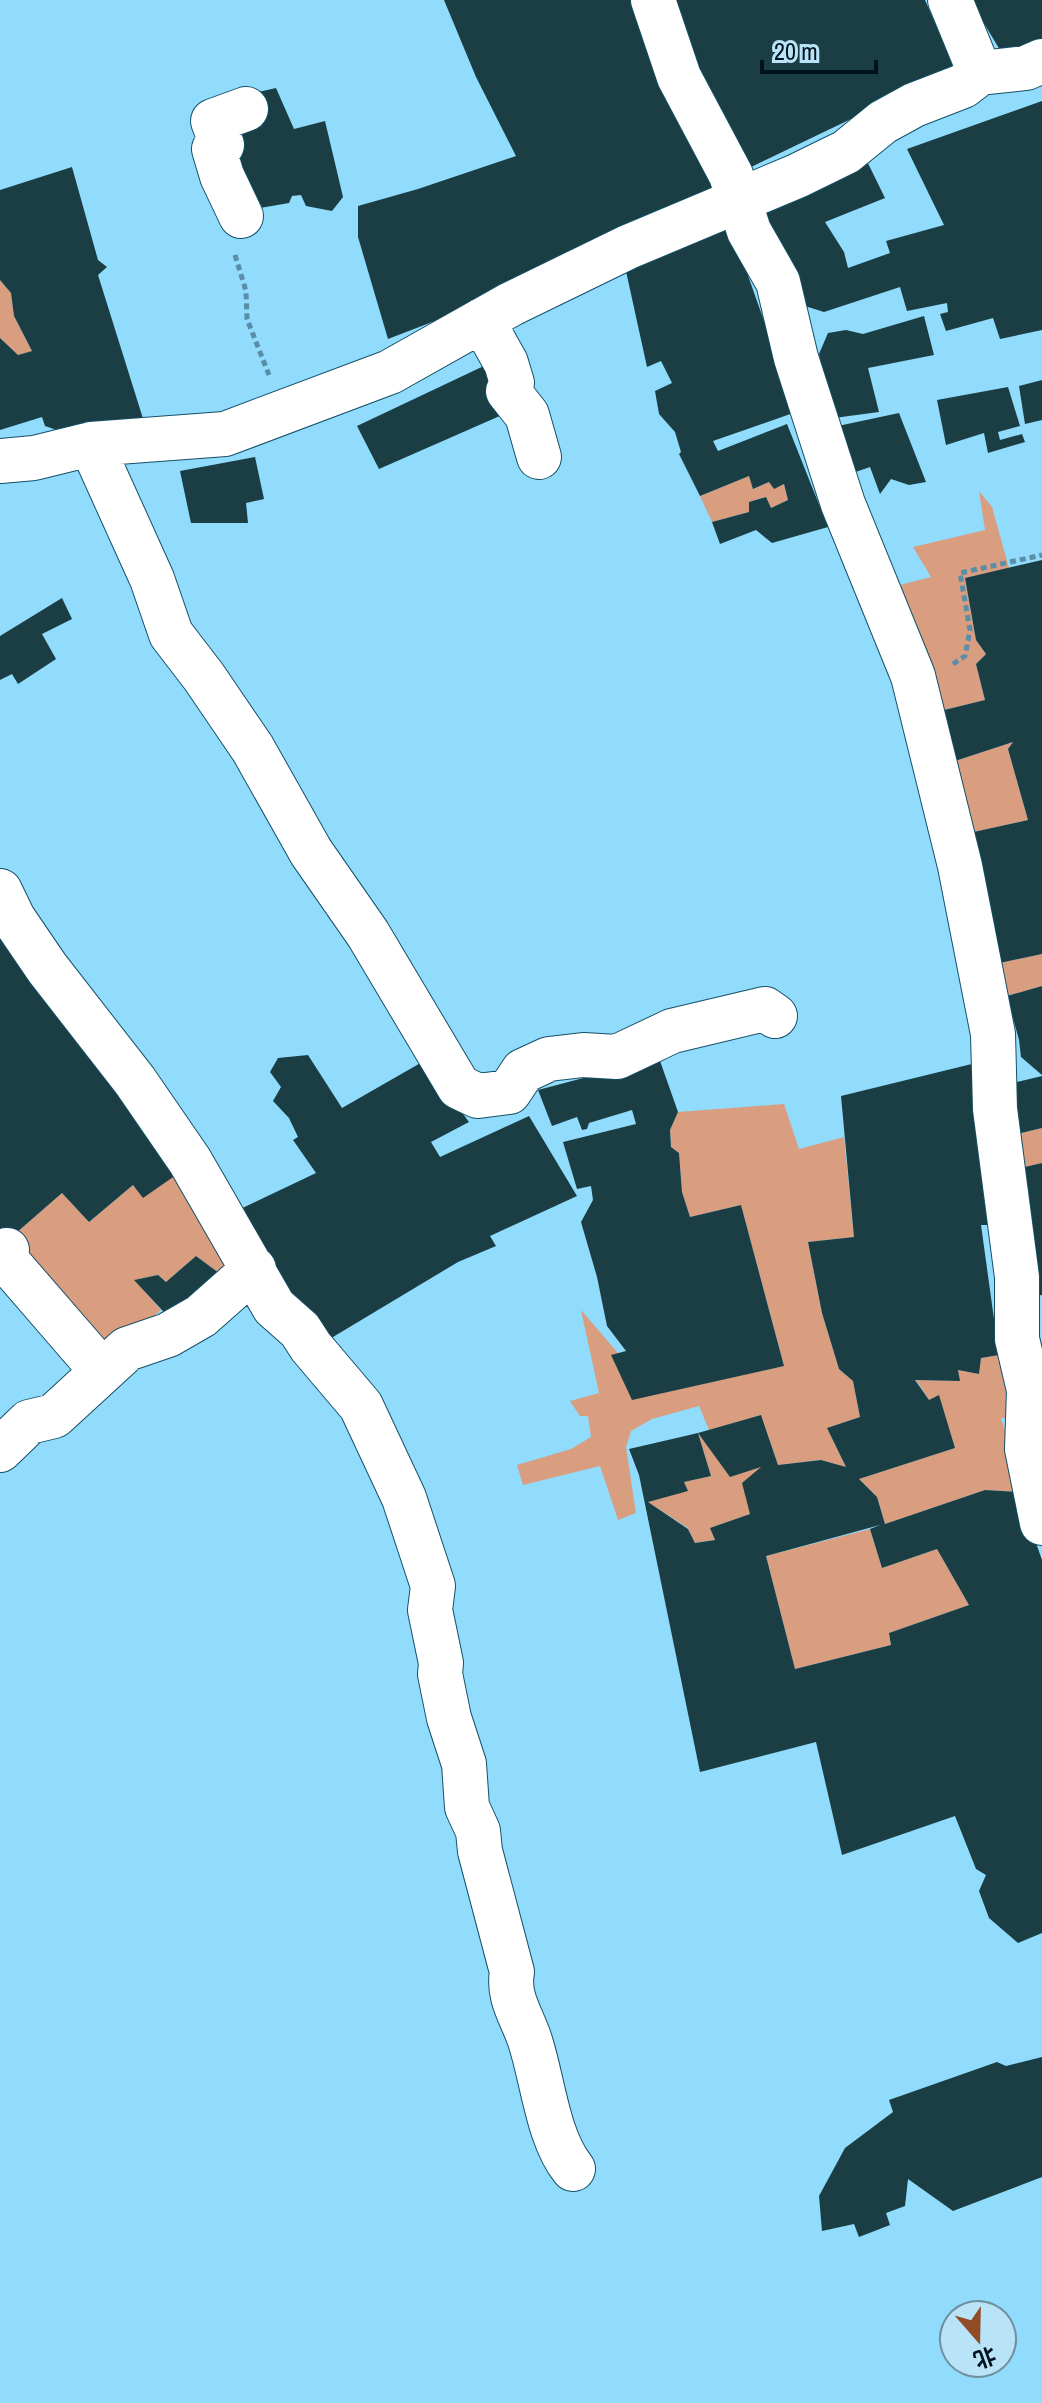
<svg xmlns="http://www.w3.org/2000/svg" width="1042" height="2403" viewBox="0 0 1042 2403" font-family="'Archivo Narrow','Noto Sans SC',sans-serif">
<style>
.green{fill:#d99d7f}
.building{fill:#1a3e43;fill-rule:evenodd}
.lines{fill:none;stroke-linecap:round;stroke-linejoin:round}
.minor-casing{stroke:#155067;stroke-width:46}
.path{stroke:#598ea6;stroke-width:5;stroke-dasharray:6 4;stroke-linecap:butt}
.minor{stroke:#fff;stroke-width:44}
</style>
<rect width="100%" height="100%" fill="#91dbfc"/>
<!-- green -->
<path class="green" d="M0,280L11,293L14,316L32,351L18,355L0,338Z
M749,476L754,489L769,482L774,488L784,484L788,500L771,508L765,497L749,502V512L712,522L700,496Z
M979,491L992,507L1009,568L965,578L976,640L986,654L976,664L985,700L936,712L896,586L931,577L913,547L985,530Z
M1013,742L1008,749L1028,820L969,833L952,762Z
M1042,954V986L1007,996L995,964Z
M784,1104L799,1149L844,1137L854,1237L808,1242L822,1313L839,1369L853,1381L860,1417L827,1428L846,1467L821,1460L778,1465L761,1415L709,1430L699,1406L652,1419L631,1431L626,1447L636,1513L618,1520L600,1466L523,1485L517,1465L571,1449L591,1437L588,1416H580L570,1401L599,1393L581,1310L618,1353L633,1399L784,1366L741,1205L690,1217L682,1192L679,1153L671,1147L670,1130L678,1112Z
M1042,1128V1163L1016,1169L1017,1134Z
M175,1175L245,1265L227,1279L196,1256L166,1282L158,1275L135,1280L161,1310L103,1363L8,1240L62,1193L89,1222L133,1185L143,1197Z
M999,1355L1014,1418H1001L1013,1454L1018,1492L985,1490L885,1524L877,1497L859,1479L955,1448L939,1396L929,1400L916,1380L959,1381L958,1370L979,1374L981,1358Z
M698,1433L730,1476L761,1467L750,1514L710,1528L715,1540L695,1543L688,1528L648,1502L687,1490L684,1482L711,1476Z
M870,1529L882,1568L937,1549L969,1605L889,1633L891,1645L795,1669L766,1556Z"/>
<!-- building -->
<path class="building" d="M444,0H630L637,21L726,196L557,274L388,339L358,237V206L418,189L516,156L476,77Z
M671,0H925L955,69L745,170L684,37Z
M970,0H1042V48L1006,60Z
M276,88L294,129L325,121L343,197L332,211L306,206L301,195L292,196L289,203L260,208L219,157L243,150L239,133L262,126L250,94Z
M1042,101V330L1000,339L993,318L946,331L940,314L948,312L947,303L907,311L900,287L824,312L805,306L760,206L861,149L885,198L825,222L844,252L848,268L890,253L886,241L944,225L907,149Z
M72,167L98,260L107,267L98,275L145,425L74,436L45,426L42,417L0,430V338L18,355L32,351L14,316L11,293L0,280V190Z
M727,216L796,412L713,441L718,451L787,424L828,527L772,543L756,530L720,544L712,522L749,512V502L766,497L771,508L788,500L784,484L774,489L769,482L753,489L749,476L700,496L679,454L681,452L675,432L659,414L655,391L672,383L661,361L647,367L624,262Z
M924,316L934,355L868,368L879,412L834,418L819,354L828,333L846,330L863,334Z
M488,364L511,411L379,469L357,426Z
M1042,380V420L1025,424L1019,386Z
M1008,387L1020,426L998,432L1000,440L1022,434L1025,442L988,453L984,433L946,445L937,400Z
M899,413L926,482L909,485L891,479L880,494L870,467L841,477L838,426Z
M255,457L264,499L246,503L248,523H191L180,471Z
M1042,560V954L995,964L969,833L1028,820L1008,749L1013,742L952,762L936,712L985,700L976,664L986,654L976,640L965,578Z
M62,598L72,619L42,634L56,659L18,684L12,674L0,680V636Z
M0,921L176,1175L143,1198L133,1185L89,1222L62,1193L8,1240L0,1234Z
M1042,986V1075L1021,1057L1019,1040L1007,996Z
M308,1055L342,1108L424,1061L469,1122L431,1142L440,1157L529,1116L577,1196L490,1236L496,1246L458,1262L328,1340L230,1214L316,1173L293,1140L298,1137L289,1118L273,1101L281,1087L270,1072L278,1058Z
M659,1058L678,1112L670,1130L671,1147L679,1153L682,1192L690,1217L741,1205L784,1366L632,1400L611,1355L626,1351L607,1326L597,1277L581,1222L593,1200L591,1186L577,1189L563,1142L636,1124L632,1110L589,1123L587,1129L582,1130L577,1117L552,1126L538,1090Z
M984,1061L993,1225H981L999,1355L981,1358L979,1374L958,1370L960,1381L915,1380L929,1400L939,1395L955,1448L859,1479L877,1497L885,1524L985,1490L1018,1492L1042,1560V1933L1018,1943L989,1918L979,1891L986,1875L976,1869L955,1816L842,1855L816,1742L700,1772L639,1475L629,1449L698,1433L711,1476L684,1482L688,1491L648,1502L688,1529L695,1543L715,1540L710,1528L750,1514L742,1483L761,1467L730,1477L698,1433L761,1415L778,1465L821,1460L846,1467L827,1428L860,1417L853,1381L839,1369L822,1313L808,1242L854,1237L841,1096ZM880,1525L870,1529L882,1568L937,1549L969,1605L889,1633L891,1645L795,1669L766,1556Z
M1042,1076V1128L1017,1134L1005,1085Z
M1042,1163V1295L1020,1298L1016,1169Z
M196,1256L227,1279L175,1324L134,1280L158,1275L166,1282Z
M1042,2057V2177L953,2211L908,2179L905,2206L886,2213L890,2225L859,2237L854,2224L822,2231L819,2196L845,2148L893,2112L889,2100L997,2062L1006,2066Z"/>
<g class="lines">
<!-- minor casing -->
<g class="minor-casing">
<path id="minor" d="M653,0L679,77L731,175L749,231L778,282L796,358L843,504L913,676L960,866L993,1034L995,1109L1017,1277V1339L1029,1390L1027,1449L1042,1523
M980,73L1026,68L1042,61
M241,216L222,176L214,149L222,145L213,121L246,109
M482,320L506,363L512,383L508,391L527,415L539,457
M91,444L152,579L171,634L204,677L253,749L311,852L368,934L459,1087L478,1096L509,1092L523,1071L549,1059L583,1055L617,1057L672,1031L765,1009L775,1016
M0,461L34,458L91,444L225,434L390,372L511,304L628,247L797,176L846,152L883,122L914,105L963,86L980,73L950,0
M0,891L13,918L47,968L135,1081L190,1161L274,1307L300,1330L311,1347L361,1406L404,1498L433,1586L430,1610L441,1663L440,1674L449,1718L464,1764L467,1807L478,1831L480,1851L512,1972C507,1999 524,2019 531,2044C543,2082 548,2138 573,2169
M7,1250L5,1259L102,1371
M0,1450L29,1422L54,1416L127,1349L168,1335L201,1316L254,1269"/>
</g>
<!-- path -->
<path class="path" d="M235,255L246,291L247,319L269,375
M953,664L965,656L970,630L960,573L1042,555"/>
<!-- minor -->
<use href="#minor" class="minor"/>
</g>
<!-- north arrow -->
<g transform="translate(978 2339) rotate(160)"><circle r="38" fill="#b9e4f8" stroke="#6f90a0" stroke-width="2"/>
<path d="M0-6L14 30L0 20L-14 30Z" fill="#924c25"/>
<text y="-12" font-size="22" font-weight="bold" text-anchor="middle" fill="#00121b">北</text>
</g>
<!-- scale -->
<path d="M762 60v12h114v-12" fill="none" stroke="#00121b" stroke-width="4"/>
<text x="774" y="60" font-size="24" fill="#00121b" stroke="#b9e4f8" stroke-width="6" paint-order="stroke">20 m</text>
</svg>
